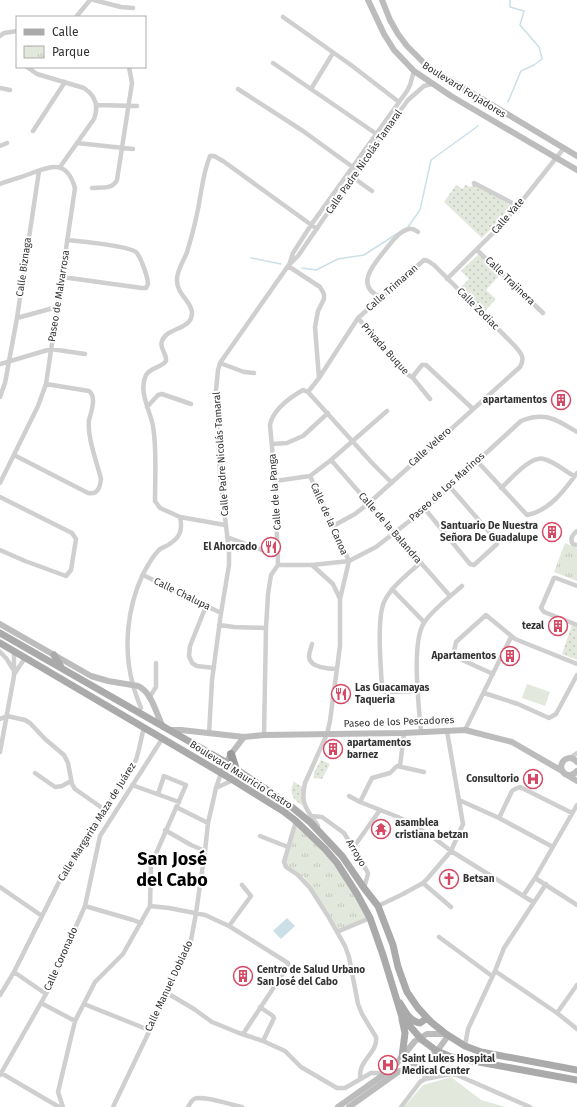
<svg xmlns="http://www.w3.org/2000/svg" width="577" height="1107" viewBox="0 0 577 1107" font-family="'Fira Sans',sans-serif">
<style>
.grass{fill:url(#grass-dots)}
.park{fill:url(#park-tufts)}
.pitch{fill:#e3e8dc}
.water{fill:#cbe0e6}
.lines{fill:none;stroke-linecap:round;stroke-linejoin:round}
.stream{stroke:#cbe0e6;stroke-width:1.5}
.street{stroke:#cfcfcf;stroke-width:4.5}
.secondary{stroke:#bcbcbc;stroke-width:6}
.primary{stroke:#aaa;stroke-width:7}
.highway{stroke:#999;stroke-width:8}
.labels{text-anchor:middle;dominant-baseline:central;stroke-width:4;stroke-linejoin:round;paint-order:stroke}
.street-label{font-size:10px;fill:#323232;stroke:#fff}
.poi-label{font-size:10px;font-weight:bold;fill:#323232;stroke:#fff;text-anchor:end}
.town-label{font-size:18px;font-weight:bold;fill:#000;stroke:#fff}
</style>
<defs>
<pattern id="grass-dots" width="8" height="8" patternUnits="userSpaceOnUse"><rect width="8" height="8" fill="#e3e8dc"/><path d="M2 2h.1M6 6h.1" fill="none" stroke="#c3c7bd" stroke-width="1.8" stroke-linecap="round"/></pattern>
<pattern id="park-tufts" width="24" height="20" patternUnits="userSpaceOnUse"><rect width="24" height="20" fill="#e3e8dc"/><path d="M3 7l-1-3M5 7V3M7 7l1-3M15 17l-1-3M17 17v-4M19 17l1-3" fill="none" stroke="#c3c7bd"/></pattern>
</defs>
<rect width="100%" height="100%" fill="#fff"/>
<!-- grass -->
<path class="grass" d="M473,183L512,206L482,238L444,202L456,185L463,189L465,185L471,187Z
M479,254L499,276L486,290L496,299L485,311L460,288L469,279L461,271Z
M572,625L577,627V660L562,654Z
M321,760L330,764L322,779L314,778V772Z
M294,782L303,787L302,805C293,800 288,792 294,782Z"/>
<!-- park -->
<path class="park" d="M565,543L577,548V581L554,572Z
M297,825L323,851L353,891L369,917L338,930L329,913L304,877L287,866L286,862Z"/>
<!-- pitch -->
<path class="pitch" d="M527,684L550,692L545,706L522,698Z
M451,1077L481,1100L506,1107H404L423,1085Z"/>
<!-- water -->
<path class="water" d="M287,918L295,926L281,939L273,931Z"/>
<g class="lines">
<!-- stream -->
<path class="stream" d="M508,102L521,71L534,65L542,59L539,47L520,25L524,11L510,7V0
M408,227L420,210L431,160L478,126
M251,258L281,264
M302,268L316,270L338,259L364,255L398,233"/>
<!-- street -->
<path class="street" d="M94,0L121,7L133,8
M76,17L90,0
M283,17L351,65L399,102
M0,36L4,33L17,31
M273,63L378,135
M27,67L37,74L84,88C96,96 99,106 94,119L60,167
M0,88L10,90
M238,89L303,131L354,168
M311,89L333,53
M97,105L137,106
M33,131L65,82
M77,143L133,149
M0,146L7,143
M351,176L372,191
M474,183L518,206
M0,184C11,180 22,177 32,173C54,165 67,161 75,188L46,384L38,406L0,483
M92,188C101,187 112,190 117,180L132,83L129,67
M477,250L543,313
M289,265L293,253L311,225L407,91L410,85L414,71
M288,266L320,287L324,294V299L318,311L315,327L319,378L308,392
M62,277L142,288H146L148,284C148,278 141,257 136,252C128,246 80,241 67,240
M447,279L497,229L518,206L564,148
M380,297C354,285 374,264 386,249C392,242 399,231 409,229C413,228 415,230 418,232
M17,318L57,307
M358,318L404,372L413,378
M220,363L244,372L254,373
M0,364L51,349L85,354
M319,378L358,318L424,260L428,261L434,265L514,345C520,352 526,357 520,367L369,503L355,514L333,526
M0,397L5,383L17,318L39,171
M430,399L413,378L414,375L422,365H426L473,409
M147,407L158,395L162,394L191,404
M272,444L287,443L303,436L328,413
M14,455L88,493C98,495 100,487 101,479C97,462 87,438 89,420C91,412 97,397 89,391L46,384
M331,460L450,596
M477,461L527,515C549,511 564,491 577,473
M310,476L349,561
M275,481L310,476L331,460L387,411
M501,488C510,480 531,455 544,459C555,462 565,471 574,476
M0,497L72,533L76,539L71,570L66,576L25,561L0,550
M425,509L470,564L474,565L497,544V541L450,487
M180,517L225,525
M577,531C573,534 569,539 573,544L577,545
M227,537L278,556
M278,565H312L349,561L376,547L425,509L521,421C545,411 557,420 577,432
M312,565L333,584L340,599
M143,575L221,613
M577,586L556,578H554L541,608L544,612L577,625
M392,589L424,622
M206,606L190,646L189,656L192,663L197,666L214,668
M219,625L234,627L266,628
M312,644C311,648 309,653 309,657C310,668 330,669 337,669
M0,652L6,658L13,669
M15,673L25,658
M493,674L458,658L454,651L456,642L486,615L515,639L577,664
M418,691L388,692H385L382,688C381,668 376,616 385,600C393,585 408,574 420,563
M484,693L518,704L549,718L556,714L577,675
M149,698L156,687V663
M141,708C138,700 135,693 133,685C123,649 127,608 143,574C147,567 152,557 158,551C160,548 165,547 168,545C180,538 183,530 180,517L160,508L155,501C155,476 157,450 153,426C150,410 138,391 146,375C151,367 161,368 166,361C167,353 159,349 162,341C167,327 192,330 192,313C192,301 177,295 177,281C176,271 184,261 187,252C193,233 198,212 201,192C203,180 205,168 210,156H214L223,161L317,229
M0,719L7,716L25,720L30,723L45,739L64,755L68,763L72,784L75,789L105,810
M465,730L511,637
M421,732C419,708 411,642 424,623C430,612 452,595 462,586
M209,734L212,680L221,613L229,565V551L220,475L216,390L218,370L220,363L288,266L298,256L355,173L408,100L424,86L432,84
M264,735L266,628L268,594L271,575L278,565L275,481L270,425C273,409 289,398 303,390L308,392L373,464L392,483
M0,752L14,676V651
M570,758L577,753
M400,766L404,733
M35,773L55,787L62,786L71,781
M132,785L179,802
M216,788L233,780
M349,796L360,802L398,817L430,835L451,851L533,902
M459,800L499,818L553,847
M360,802L372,778L390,773L397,766L424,772
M176,807L208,823
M311,816L322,817L344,833L367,871L368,874L364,888
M499,818L512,791L515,789L520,787L572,813
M296,821L284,862L286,867L298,875L310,888L328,916L345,946L349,957L358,1004L362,1014L376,1037C378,1050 364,1058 361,1069C360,1072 360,1076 360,1079
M318,826C307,809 300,805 305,783L327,734L330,721L340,646V599L349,561
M165,830L191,845L205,851
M260,836L288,847
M353,848L380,810
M535,878L577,905
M423,883L451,907
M0,887L42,916
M523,896L535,878L577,805
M85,906L133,920L141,923
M150,906L169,908L205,915L229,926L288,963V966L243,1034
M378,906L403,894L423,883L428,878L451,851L463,824L447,731
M229,926L251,896L242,885
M337,932L370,918
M439,937L492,976
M495,971L557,1013L577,985
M14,972L46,994
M167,993L194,1009L212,1022L239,1033L263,1041L285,1051L301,1067L337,1088H345L371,1073H386
M0,995L14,972L64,872L125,778L136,760L139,749L143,731
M41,1003L75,1021
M84,1004L149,1030
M260,1007L273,1016L274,1018L263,1041
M557,1013L577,1029
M465,1046L468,1029L495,971L504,948L546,884
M1,1073L59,1107
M0,1075L46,994L85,906L100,836L162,739
M425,1079L451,1074L457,1075L530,1107
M63,1107L58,1092L75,1021L95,982L123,954L150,906L151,865L186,785L164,776L158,794
M113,1107L190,946L196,913L205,851L208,823L216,788L221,773
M188,1107C190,1104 191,1101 194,1099C202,1095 232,1105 242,1107
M401,1107L420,1082L425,1079L422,1061"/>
<!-- secondary -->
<path class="secondary" d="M368,0L384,34L394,50L414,71L451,96L577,170
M382,0L390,20L398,34L407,46L427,66L577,156
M0,624L91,676L108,681L138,686C152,692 156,714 163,727
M169,730H181L244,737L264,735L404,733L465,730L512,742L562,771
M577,762C571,755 562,758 561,767C563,776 571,778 577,771
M221,773L231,754L244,737
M567,775L577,781
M338,1107L393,1068L415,1041L420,1038L427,1034H446
M349,1107L398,1072L422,1061L433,1054L437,1051L448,1036"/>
<!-- primary -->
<path class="primary" d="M0,633L227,763L288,804L310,822L342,856L364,888L378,906L393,945L398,967L407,992L418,1008L431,1022L446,1034L465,1046L481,1052L577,1070
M0,643L233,780L283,811L296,821L325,849L337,863L357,894L370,918L383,955L402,1017L422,1040L437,1051L451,1057L577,1080
M54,655L61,667
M400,1003C405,1011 410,1022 420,1023L427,1018
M402,1057L405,1033L402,1019"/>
<!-- highway -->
<path class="highway" d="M231,754L236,770"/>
</g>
<!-- icons -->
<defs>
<g id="building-ring" transform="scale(1)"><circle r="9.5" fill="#fff" stroke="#d54964" stroke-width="1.5"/><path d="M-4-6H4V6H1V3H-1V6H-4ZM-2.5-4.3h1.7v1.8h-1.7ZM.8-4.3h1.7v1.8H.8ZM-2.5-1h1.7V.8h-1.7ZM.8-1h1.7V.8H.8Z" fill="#d54964"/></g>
<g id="restaurant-ring" transform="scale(1)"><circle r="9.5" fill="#fff" stroke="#d54964" stroke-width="1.5"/><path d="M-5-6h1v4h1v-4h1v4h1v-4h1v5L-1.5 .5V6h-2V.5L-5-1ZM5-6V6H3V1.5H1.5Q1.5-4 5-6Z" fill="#d54964"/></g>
<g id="hospital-ring" transform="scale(1)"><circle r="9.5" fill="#fff" stroke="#d54964" stroke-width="1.5"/><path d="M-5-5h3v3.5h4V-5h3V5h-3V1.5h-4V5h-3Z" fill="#d54964"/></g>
<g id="temple-ring" transform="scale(1)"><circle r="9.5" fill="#fff" stroke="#d54964" stroke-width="1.5"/><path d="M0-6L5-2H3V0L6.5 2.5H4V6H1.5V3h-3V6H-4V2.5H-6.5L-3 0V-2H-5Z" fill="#d54964"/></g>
<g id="church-ring" transform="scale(1)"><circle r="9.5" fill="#fff" stroke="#d54964" stroke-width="1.5"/><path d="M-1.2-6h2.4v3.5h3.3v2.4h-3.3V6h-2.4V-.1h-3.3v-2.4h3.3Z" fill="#d54964"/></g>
</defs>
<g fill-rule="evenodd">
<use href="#building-ring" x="561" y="400"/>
<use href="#building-ring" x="552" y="532"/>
<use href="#restaurant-ring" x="271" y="547"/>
<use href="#building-ring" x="558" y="626"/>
<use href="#building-ring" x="510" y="656"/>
<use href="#restaurant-ring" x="341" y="694"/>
<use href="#building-ring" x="333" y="749"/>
<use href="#hospital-ring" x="533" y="779"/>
<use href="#temple-ring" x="381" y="829"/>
<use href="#church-ring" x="449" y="879"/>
<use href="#building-ring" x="243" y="976"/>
<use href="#hospital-ring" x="388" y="1065"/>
</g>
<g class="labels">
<!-- street labels -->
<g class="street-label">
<text transform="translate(464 90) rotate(32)">Boulevard Forjadores</text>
<text transform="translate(364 162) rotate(-55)">Calle Padre Nicolás Tamaral</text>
<text transform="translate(508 216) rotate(-49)">Calle Yate</text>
<text transform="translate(24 267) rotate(-82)">Calle Biznaga</text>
<text transform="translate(510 281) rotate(44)">Calle Trajinera</text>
<text transform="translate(392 288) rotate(-41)">Calle Trimaran</text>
<text transform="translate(59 296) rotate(-81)">Paseo de Malvarrosa</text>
<text transform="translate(478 309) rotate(45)">Calle Zodiac</text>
<text transform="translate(385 349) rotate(48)">Privada Buque</text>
<text transform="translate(430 447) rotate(-42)">Calle Velero</text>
<text transform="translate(221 454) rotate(-94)">Calle Padre Nicolás Tamaral</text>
<text transform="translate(447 487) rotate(-42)">Paseo de Los Marinos</text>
<text transform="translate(275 492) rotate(-94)">Calle de la Panga</text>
<text transform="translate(329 519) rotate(66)">Calle de la Canoa</text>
<text transform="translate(390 528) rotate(49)">Calle de la Balandra</text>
<text transform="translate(182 594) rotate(26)">Calle Chalupa</text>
<text transform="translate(399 722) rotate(-2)">Paseo de los Pescadores</text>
<text transform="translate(241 775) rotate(32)">Boulevard Mauricio Castro</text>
<text transform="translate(97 822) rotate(-58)">Calle Margarita Maza de Juárez</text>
<text transform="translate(356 853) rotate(60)">Arroyo</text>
<text transform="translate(61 959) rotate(-66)">Calle Coronado</text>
<text transform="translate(169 986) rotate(-65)">Calle Manuel Doblado</text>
</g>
<!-- poi labels -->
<g class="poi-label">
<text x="547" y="400">apartamentos</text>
<text x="538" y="526">Santuario De Nuestra<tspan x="538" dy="12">Señora De Guadalupe</tspan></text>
<text x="257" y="547">El Ahorcado</text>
<text x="544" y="626">tezal</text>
<text x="496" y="656">Apartamentos</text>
<text x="355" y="688" text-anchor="start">Las Guacamayas<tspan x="355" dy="12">Taqueria</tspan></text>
<text x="347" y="743" text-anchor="start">apartamentos<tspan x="347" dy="12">barnez</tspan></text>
<text x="519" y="779">Consultorio</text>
<text x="395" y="823" text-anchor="start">asamblea<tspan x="395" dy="12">cristiana betzan</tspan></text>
<text x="463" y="879" text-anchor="start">Betsan</text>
<text x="257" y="970" text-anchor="start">Centro de Salud Urbano<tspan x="257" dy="12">San José del Cabo</tspan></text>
<text x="402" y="1059" text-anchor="start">Saint Lukes Hospital<tspan x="402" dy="12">Medical Center</tspan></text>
</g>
<!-- town labels -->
<g class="town-label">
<text x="172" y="859">San José<tspan x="172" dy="21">del Cabo</tspan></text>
</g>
</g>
<!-- legend -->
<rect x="16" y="16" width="130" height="52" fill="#ffffff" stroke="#adadad"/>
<rect x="24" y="29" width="20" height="6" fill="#aaaaaa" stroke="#adadad"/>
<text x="52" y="36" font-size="12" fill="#323232">Calle</text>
<rect x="24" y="46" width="20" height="12" fill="url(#park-tufts)" stroke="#adadad"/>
<text x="52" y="56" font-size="12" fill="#323232">Parque</text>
</svg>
